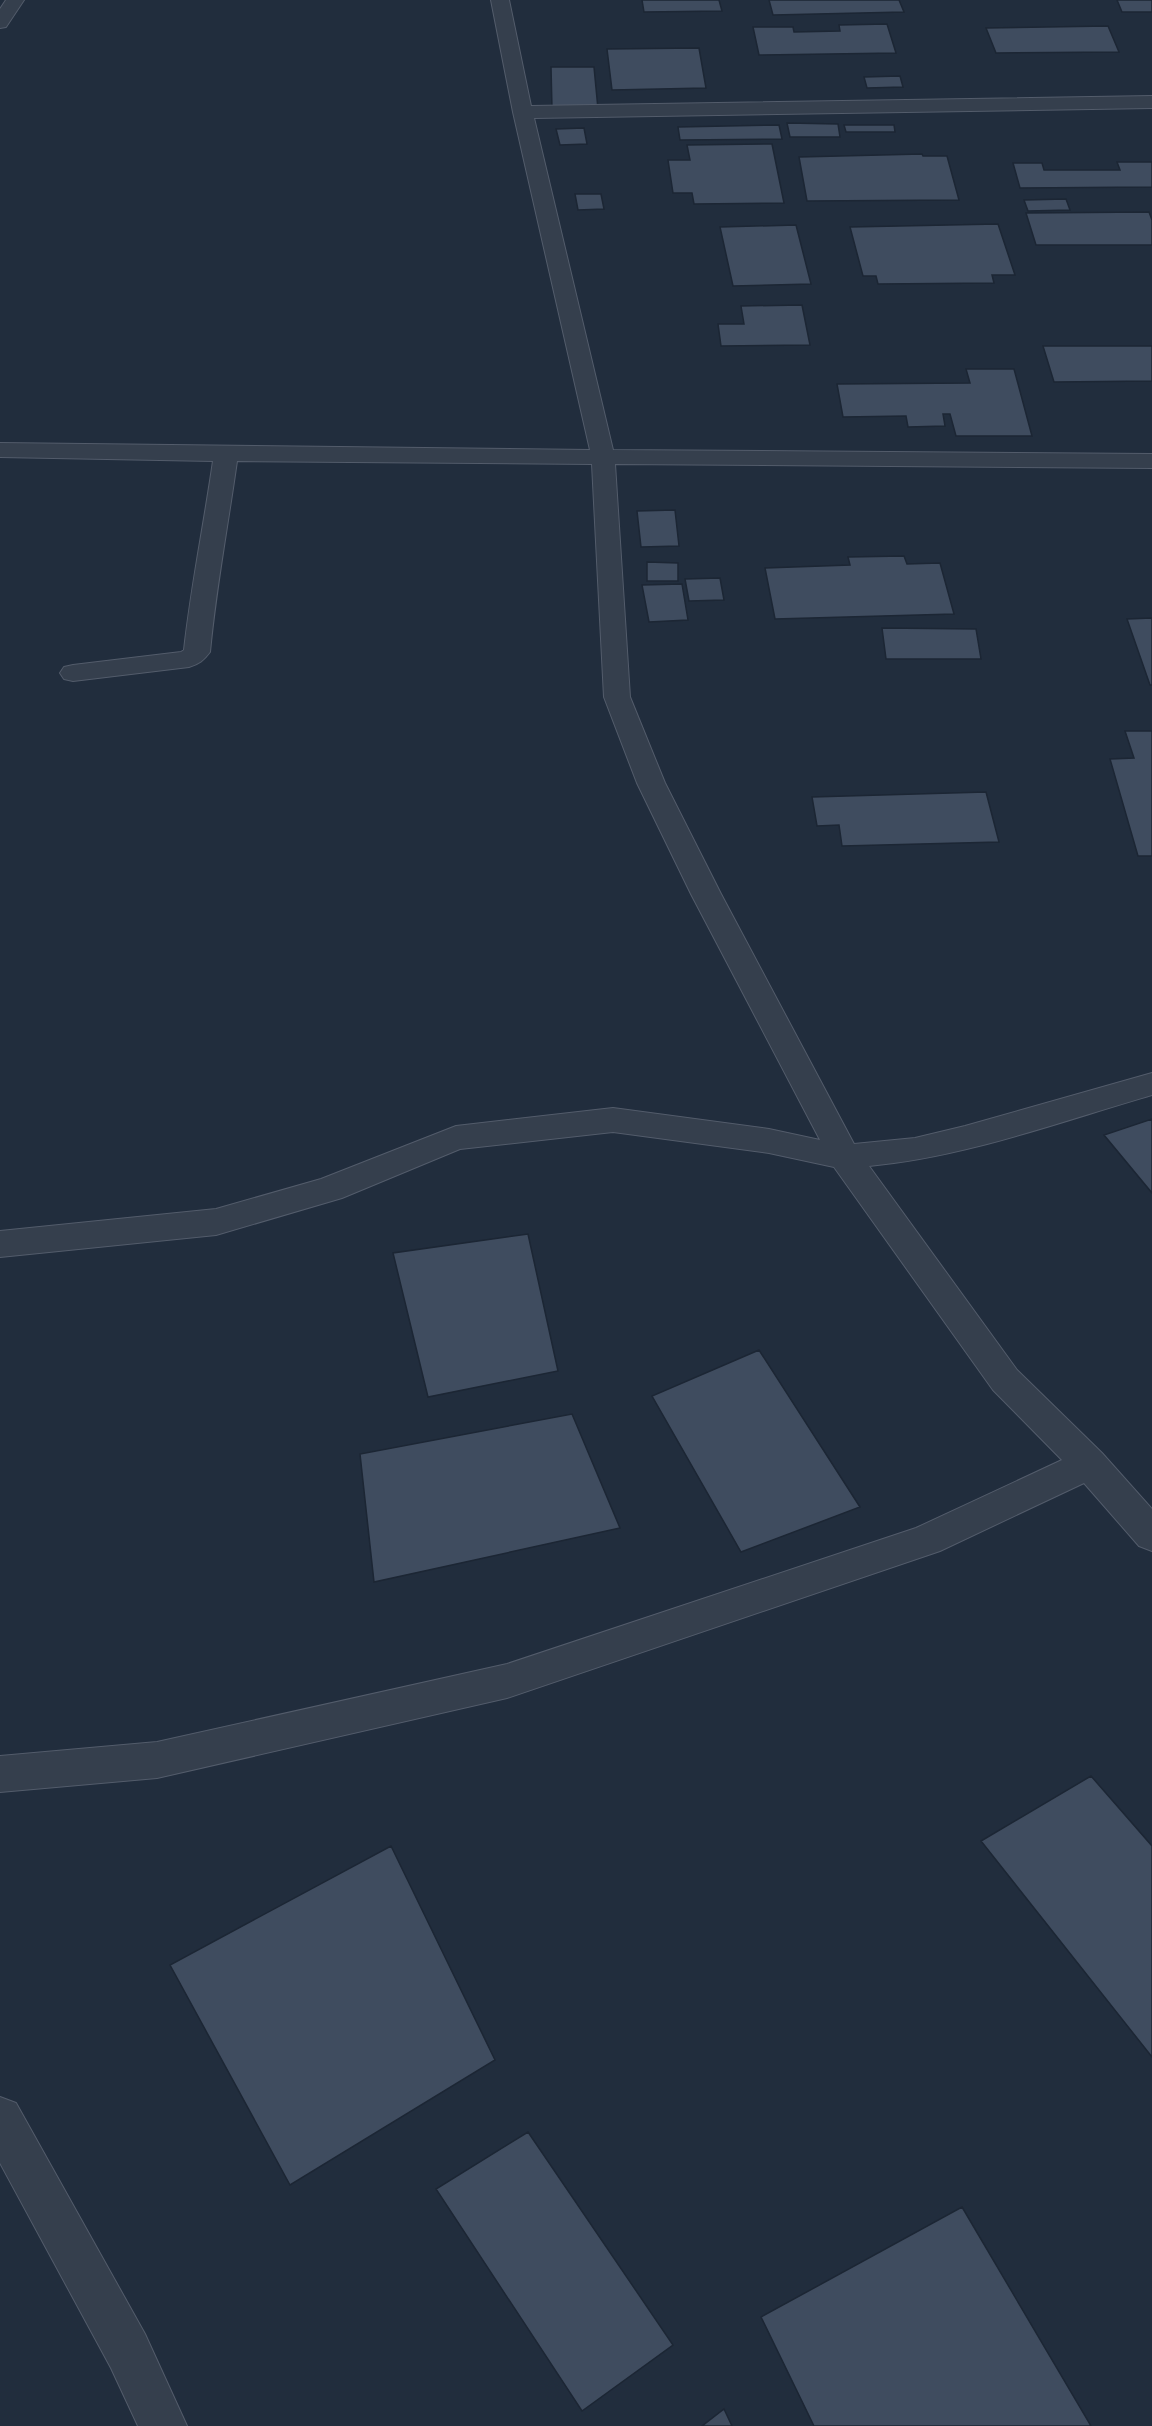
<svg xmlns="http://www.w3.org/2000/svg" width="1152" height="2426" viewBox="0 0 1152 2426" font-family="'Fira Sans Condensed',sans-serif">
<style>
.building{fill:#3f4c5f;stroke:#1c2634;stroke-width:1.5}
.lines{fill:none;stroke-linecap:round;stroke-linejoin:round}
.minor-casing{stroke:#535c6b;stroke-width:2}
.minor{fill:#353f4d;fill-rule:evenodd}
</style>
<rect width="100%" height="100%" fill="#212d3d"/>
<!-- building -->
<path class="building" d="M642,0H719L722,11L644,12Z
M769,0H899L904,12L773,15Z
M1117,0H1152V12H1122Z
M887,24L896,53L759,55L753,27H793L794,32L840,31L839,25Z
M1108,26L1119,52L996,53L986,28Z
M699,48L706,88L612,90L607,49Z
M551,67H594L598,109H552Z
M900,76L903,87L867,88L864,77Z
M787,123L838,124L840,137H790Z
M779,125L782,139L680,140L678,127Z
M844,125H894L895,132H846Z
M584,128L587,144L560,145L556,129Z
M772,144L784,203L694,204L692,193H673L668,160H690L687,145Z
M922,154L923,156H947L959,200L807,201L799,157Z
M1117,162H1152V187L1020,188L1013,163H1042L1044,170H1120Z
M575,194H601L604,209L578,210Z
M1066,199L1070,210L1028,211L1024,200Z
M1149,212L1152,220V245H1036L1026,213Z
M998,224L1015,275H992L994,283L878,284L876,276H863L850,227Z
M796,225L811,284L733,286L720,227Z
M802,305L810,345L721,346L718,324H744L741,306Z
M1043,346H1152V381L1054,382Z
M966,369H1014L1032,436H956L950,414H943L945,426L908,427L906,416L843,417L837,384L970,383Z
M675,510L679,546L641,547L637,511Z
M904,556L907,564L940,563L954,614L775,619L765,568L850,565L848,557Z
M647,562L678,563V581H647Z
M720,578L724,600L689,601L685,579Z
M682,584L688,620L649,622L642,585Z
M1152,618V685H1150L1127,619Z
M882,628L976,629L981,659H886Z
M1125,731H1152V856H1138L1110,759L1134,758Z
M986,792L999,842L842,846L839,825L817,826L812,797Z
M1152,1119V1193L1104,1135Z
M528,1234L558,1371L428,1397L393,1253Z
M759,1350L860,1507L741,1552L652,1396Z
M572,1414L620,1528L374,1582L360,1454Z
M1091,1776L1152,1846V2057L981,1841Z
M391,1846L495,2060L290,2185L170,1965Z
M528,2132L673,2345L582,2411L436,2189Z
M962,2207L1091,2426H814L761,2317Z
M724,2409L732,2426H702Z"/>
<g class="lines">
<!-- minor casing -->
<g class="minor-casing">
<path id="minor" d="M6,0H24L6,27L0,28V9Z
M491,0H509L531,106L1152,96V108L534,118L613,450L1152,454V468L615,464L630,697L665,783L721,894L854,1144L915,1138L965,1126L1152,1073V1095C1059,1122 966,1157 869,1166L1017,1370L1102,1453L1152,1509V1551L1139,1546L1084,1483L940,1551L507,1698L157,1778L0,1792V1756L157,1742L507,1664L916,1528L1062,1460L993,1390L834,1167L769,1153L613,1132L460,1149L342,1198L216,1235L0,1257V1231L216,1209L321,1179L456,1126L613,1108L769,1129L820,1140L691,894L637,783L604,697L592,464L237,461C228,525 216,588 210,652C204,660 199,664 189,667L73,681L64,679L60,673L64,667L73,665L181,652L184,650C191,586 204,524 213,461L0,457V443L590,450L513,112Z
M0,2097L16,2103L145,2334L187,2426H138L111,2368L0,2163Z"/>
</g>
<!-- minor -->
<use href="#minor" class="minor"/>
</g>
</svg>
